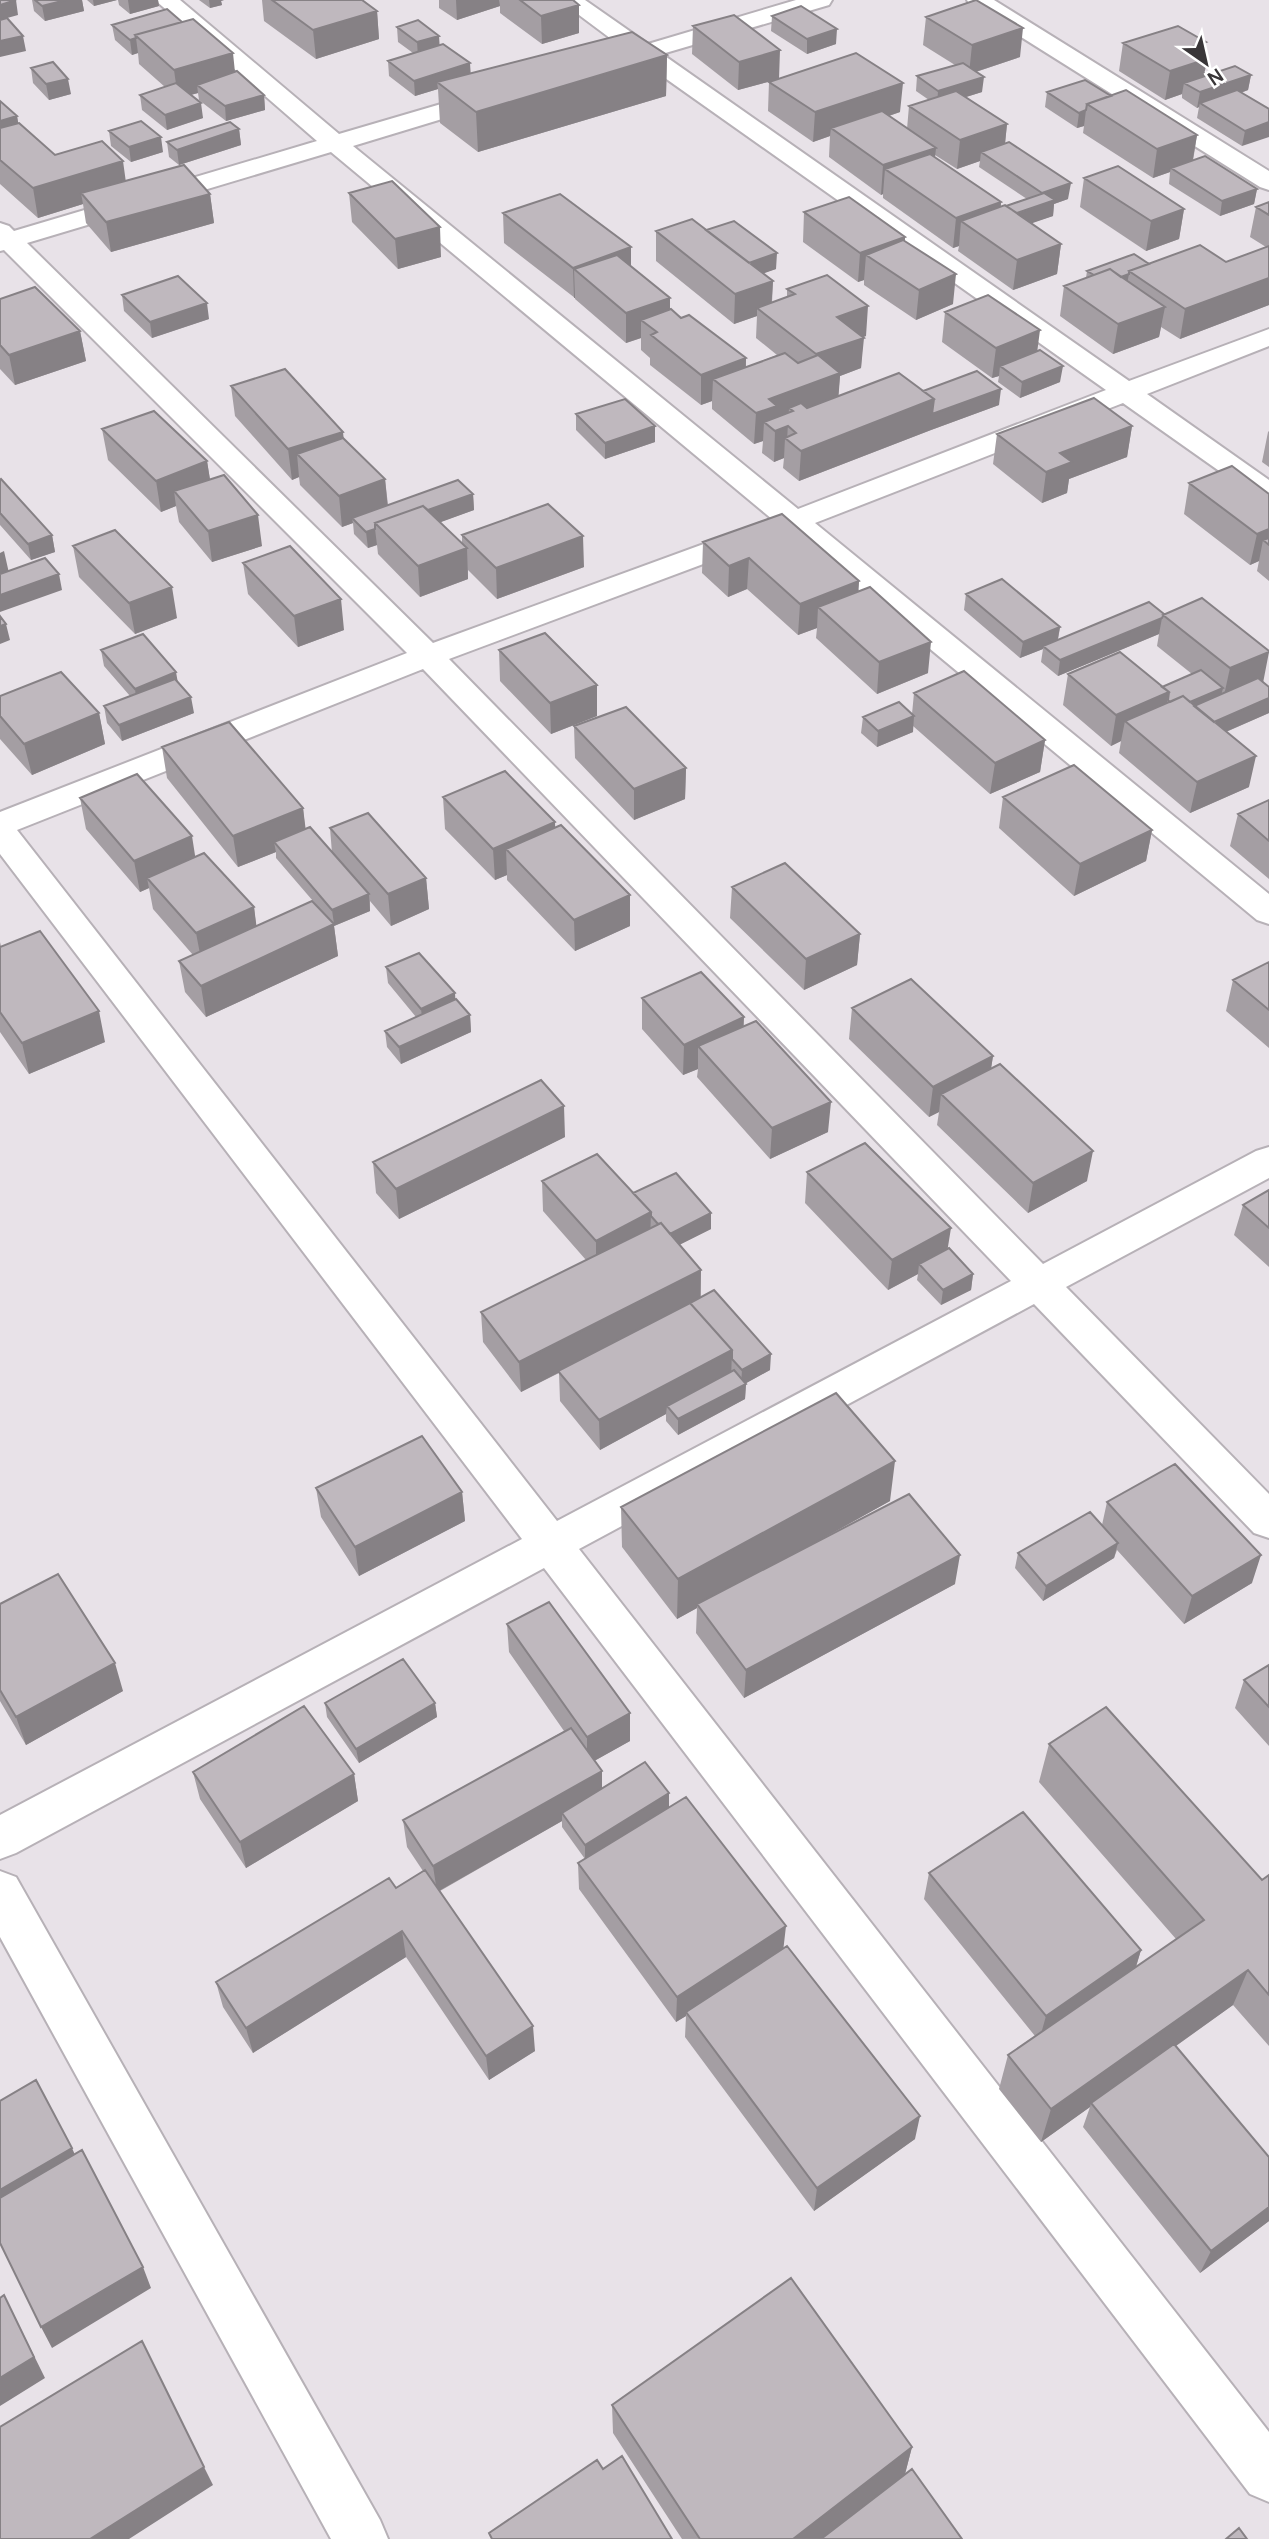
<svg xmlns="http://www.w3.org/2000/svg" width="1269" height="2539" viewBox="0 0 1269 2539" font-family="Manrope,sans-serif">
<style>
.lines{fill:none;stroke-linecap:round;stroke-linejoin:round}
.street-casing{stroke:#b7b1b7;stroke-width:4}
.street{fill:#fff;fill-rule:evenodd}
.wall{fill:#a49ea3;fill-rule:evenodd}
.shaded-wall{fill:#868185}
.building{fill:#bfb8be;stroke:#868185;stroke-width:2}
</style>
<rect width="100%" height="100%" fill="#e8e2e8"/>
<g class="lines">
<!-- street casing -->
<g class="street-casing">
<path id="street" d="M155,0H180L339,134L482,92L490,90L498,92L502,97L498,102L353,146L798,509L1106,390L641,61L608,70L600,68L596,63L600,58L626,50L559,0H585L648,44L796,0H832L829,5L662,54L1129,381L1269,329V346L1147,394L1269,480V502L1259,499L1123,403L815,523L1269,894V924L1257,920L789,532L449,659L1043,1264L1256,1151L1269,1147V1178L1066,1287L1269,1494V1538L1254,1533L1034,1304L579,1549L1269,2432V2502L1250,2494L544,1568L16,1853L0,1859V1815L522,1539L0,854V812L407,653L4,250L0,251V223L9,226L14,231L317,141ZM331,152L772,519L433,643L27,243ZM423,669L1011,1281L557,1521L17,830Z
M967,0H994L1269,171V190L1260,187L970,5Z
M0,1871L16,1877L380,2520L388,2539H331L0,1937Z"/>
</g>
<!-- street -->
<use href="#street" class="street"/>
</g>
<!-- wall -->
<path class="wall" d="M32,0H82L84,11L45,21L34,11Z
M87,0H117L94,6Z
M118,0H158L159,6L130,14L119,5Z
M199,0H224L221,1L222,5L210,8Z
M262,0H362L377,11L379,39L316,59L264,21Z
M439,0H573L579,5V33L542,44L500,13V6L457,20L439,8Z
M772,16L836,44L807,54L771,31Z
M926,17L1020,57L976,72L982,92L966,97L1007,124L1005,144L1068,199L1054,204L1053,216L1031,223L1061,244L1057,274L1013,290L958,251L959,246L953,248L883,198V194L881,195L829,157L830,136L813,142L768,111L769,82L775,80L738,90L692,54L693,26L779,79L900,112L889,116L907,129L909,106L929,100L916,91L917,76L955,65L923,45ZM935,155L957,169L980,161L979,167L1027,199L1001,207V202L935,157Z
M112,25L235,72L264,95L265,110L226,121L199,100L198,93L191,95L203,118L167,130L142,110L140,95L165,87L139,64L138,53L132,55L115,40Z
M397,27L439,36V45L470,74L667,55L666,96L478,152L440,123L438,89L415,96L389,76L388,61L413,53L398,42Z
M1206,42L1204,57L1207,59L1204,76L1251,75L1248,90L1241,93L1269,109L1242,146L1197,118L1199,107L1197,108L1182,98V94L1165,100L1119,71L1123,43Z
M31,68L71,94L49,100L33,83Z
M1047,92L1111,96L1197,135L1193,161L1257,189L1254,204L1220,216L1169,184L1170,172L1153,178L1083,133L1084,126L1077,128L1045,107Z
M0,101L17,116L18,123L55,155L126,181L210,194L214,223L111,252L86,223L83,204L38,218L0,184Z
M239,129L241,145L179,165L169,157L167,142Z
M109,131L163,152L131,162L111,146Z
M1084,178L1184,209L1179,239L1146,251L1080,207Z
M349,193L441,257L398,269L352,222Z
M1269,202V305L1180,339L1161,327L1159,337L1113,354L1060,316L1064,286L1086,278L1087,271L1149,264L1226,262L1266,247L1250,237L1256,207Z
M804,212L905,237V241L953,304L916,320L864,285V280L858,282L803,242Z
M503,213L631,266L670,298V310L746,358V367L777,355L756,338L757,316L734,324L656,261V231L706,230L776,269L763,273L773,281L772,303L787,297V289L866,336L863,337L861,368L840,376L838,396L923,391L999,405L931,430L799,481L783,468L784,458L774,462L762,453L763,441L754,444L712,409V401L701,405L650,365V358L641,350V338L626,343L575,299V298L504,243Z
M122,295L209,319L152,338L124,311Z
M0,299L80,331L86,361L15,385L0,369Z
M945,312L1037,351L1060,382L1020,398L998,382L999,376L992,378L942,342Z
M231,386L344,439L385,479L388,505L473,494L474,510L440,522L462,544V535L584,567L497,599L468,570V579L420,597L378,554L377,545L368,548L354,534L353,523L342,527L300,485L299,477L292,480L235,416Z
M576,414L655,426V442L605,459L576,430Z
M1132,426L1127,457L1069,479L1067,493L1042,503L993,464L997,434Z
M102,429L207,461L210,480L262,546L212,562L179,522L176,506L161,512L108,460Z
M1269,431V467L1262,462L1268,432Z
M0,480L52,535L55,552L31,560L0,525Z
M1189,483L1269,494V581L1257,571L1259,561L1250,565L1184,514Z
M703,542L859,581L858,592L928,673L877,694L816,638L817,628L798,635L747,589L728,597L702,573Z
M73,546L177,618L135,634L79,577Z
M243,563L344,630L298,647L248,594Z
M966,594L1060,627L1058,640L1164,614L1263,682L1269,713L1226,732L1249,787L1190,813L1119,753L1121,741L1111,746L1063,705L1068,674L1162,687L1192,674L1157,646L1159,634L1058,676L1041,662L1043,649L1020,658L964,610Z
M101,650L194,713L122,741L107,723L104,706L130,696L104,666Z
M499,650L597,685V716L551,734L500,681Z
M914,693L1045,740L1040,772L990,794L913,726V732L877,747L861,733L863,717L912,714Z
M0,696L99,713L105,744L32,775L0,739Z
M574,726L686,768L685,799L634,820L575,758Z
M162,747L303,808L305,828L332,853L330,828L426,878L429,909L391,926L370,901V911L334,926L338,956L206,1017L185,992L179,961L193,955L153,909L149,888L140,892L86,829L80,798L195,856L254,907L256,926L319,908L276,858V852L238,867L167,778Z
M443,797L555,822V828L630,926L575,951L507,880V875L495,880L445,829Z
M1003,797L1152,830L1146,861L1074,896L999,828Z
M1269,800V879L1230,846L1238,814Z
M732,887L860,934L857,965L804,990L730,918Z
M0,942L1,946L105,1042L29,1074L0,1032Z
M1269,962V1048L1226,1011L1233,980Z
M386,967L455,999L470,1015L471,1032L401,1064L387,1047L385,1031L416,1017L388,983Z
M642,998L744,1026L828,1132L770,1159L697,1077L698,1069L683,1075L642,1029Z
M852,1008L993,1056L991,1069L1087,1181L1028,1213L937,1125L939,1112L929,1117L849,1039Z
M565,1137L399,1219L376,1193L373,1162Z
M807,1172L948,1249L973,1274L971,1290L941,1305L917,1280L918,1274L888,1290L805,1203Z
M542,1181L633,1193L711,1229L679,1245L701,1270V1297L770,1370L746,1383L745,1399L678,1435L666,1421V1414L600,1450L560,1401L559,1373L521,1392L483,1342L481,1312L586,1260L543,1211Z
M1269,1190V1267L1234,1235L1243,1205Z
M316,1488L462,1492L465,1521L359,1576L321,1517Z
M890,1501L811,1545L955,1584L744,1698L696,1633L697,1608L677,1619L622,1547L621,1507Z
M1107,1502L1252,1583L1184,1624L1117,1550L1114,1558L1043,1601L1015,1568L1018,1553L1102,1525Z
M0,1604L123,1691L26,1745L0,1701Z
M507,1624L630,1713V1741L594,1761L602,1789L669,1793V1807L585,1859L562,1827V1821L440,1891L535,2051L489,2080L406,1957L253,2053L223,2007L216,1982L396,1888L423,1871L407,1847L403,1820L564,1731L509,1652Z
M1269,1665V1746L1235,1708L1244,1680Z
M325,1703H435L437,1717L359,1763L327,1717Z
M1049,1744L1262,1880L1269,1875V2046L1233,2005L1176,2046L1269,2157V2221L1200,2273L1083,2127L1090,2107L1041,2142L999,2089L1008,2055L1035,2036L924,1899L929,1873L1141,1950L1136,1967L1176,1939L1039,1782Z
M193,1772L354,1774L358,1801L246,1868L200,1799Z
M578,1863L784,1948L915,2139L814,2211L685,2037L686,2016L676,2022L579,1889Z
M612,2405L912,2447L905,2474L962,2539H682L613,2433Z"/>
<!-- shaded-wall -->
<path class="shaded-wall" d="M16,0L18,15L0,20V5Z
M66,0H82L84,11L45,21L42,6Z
M93,0H117L94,6Z
M128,0H158L159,6L130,14Z
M209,0H224L221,1L222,5L210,8Z
M456,0H499L500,6L457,20Z
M579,5V33L542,44L541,16Z
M377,11L379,39L316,59L313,30Z
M1023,28L1020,57L969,74L972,45Z
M837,29L836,44L807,54V39Z
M23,36L26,51L0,57V41Z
M439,36L440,51L418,57L417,42Z
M136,38L138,53L132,55L130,40Z
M1206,42L1203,60L1207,59L1202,87L1184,83L1182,94L1165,100L1170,71L1189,48Z
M780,50L779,79L738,90L739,62Z
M233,53L236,82L197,85L198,93L178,98L174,70Z
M667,55L666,96L478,152L476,112Z
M470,63L471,78L437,82L438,89L415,96L414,81Z
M1251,75L1248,90L1203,106L1200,103L1199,107L1197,108L1200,92Z
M984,77L982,92L937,106L938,91Z
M68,79L71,94L49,100L46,84Z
M903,83L900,112L838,133L831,128L830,136L813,142L815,112Z
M264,95L265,110L226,121L225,106Z
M201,103L203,118L167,130L165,115Z
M1086,110L1084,126L1077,128L1079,113Z
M17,116L22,145L0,152V121Z
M1269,122V137L1242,146L1245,131Z
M1007,124L1004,153L981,152L980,161L957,169L960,140Z
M239,129L241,145L179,165L177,150Z
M1197,135L1192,164L1171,168L1170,172L1153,178L1157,149Z
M161,137L163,152L131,162L129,147Z
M936,148L933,177L885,169L883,194L881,195L883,165Z
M123,161L127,190L81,193L83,204L38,218L33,188Z
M1071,183L1068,199L1054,204L1053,216L1007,232L1008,217L1041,205L1042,193Z
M1257,189L1254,204L1220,216L1222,201Z
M210,194L214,223L111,252L106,222Z
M1001,202L998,232L961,221L959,246L953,248L956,218Z
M1184,209L1179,239L1146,251L1151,221Z
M440,227L441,257L398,269L395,239Z
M905,237L903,267L866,255L864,280L858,282L860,253Z
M1061,244L1057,274L1013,290L1017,260Z
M631,247V277L574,269L575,298H574L573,268Z
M777,253L776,269L739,282V266Z
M956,274L953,304L916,320L919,290Z
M1129,274L1126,289L1105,283Z
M1269,278V305L1180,339L1185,309Z
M773,281L771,311L757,308V316L734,324L735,294Z
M670,298V328L641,320V338L626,343V313Z
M207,303L209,319L152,338L150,322Z
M868,306L866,336L835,347L837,317Z
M1165,307L1159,337L1113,354L1118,324Z
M1040,330L1036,361L1000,366L999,376L992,378L996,348Z
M80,331L86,361L15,385L9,355Z
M864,338L861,368L840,376L838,403L793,411L789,408L787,440L785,438L784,458L774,462L775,431L764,422L763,441L754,444L756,413L769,399L815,382L816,354Z
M746,358L745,389L713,379L712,401L701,405V375Z
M1063,366L1060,382L1020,398L1022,382Z
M1001,389L999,405L931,430L799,481L801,451L934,399Z
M655,426V442L605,459V443Z
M1132,426L1127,457L1069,479L1067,493L1042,503L1046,472L1060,453Z
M343,432L346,462L297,454L299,477L292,480L288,449Z
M207,461L212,492L174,491L176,506L161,512L156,481Z
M385,479L388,510L352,518L353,523L342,527L339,496Z
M473,494L474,510L392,540L379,527Z
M258,515L262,546L212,562L208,531Z
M375,529L377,545L368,548L366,532Z
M1269,529V545L1263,540L1259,561L1250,565L1257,534Z
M52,535L55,552L31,560L28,544Z
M583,536L584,567L497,599L496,568Z
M467,548L468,579L420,597L418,566Z
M4,551L11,582L0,586V553Z
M749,558L747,589L728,597L729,566Z
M59,574L62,590L0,612V595Z
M859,581L857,612L818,607L817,628L798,635L800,604Z
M172,587L177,618L135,634L129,603Z
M341,599L344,630L298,647L294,616Z
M1162,618L1159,634L1058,676L1060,660Z
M6,624L10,640L0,644V626Z
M1060,627L1057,643L1043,646V649L1020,658L1023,642Z
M931,642L928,673L877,694L879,662Z
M1269,652L1263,683L1223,700L1230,668Z
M176,672L179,689L137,705L135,689Z
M597,685V716L551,734L550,703Z
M1223,688L1219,704L1177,707Z
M1169,692L1163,723L1125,721L1121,741L1111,746L1116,715Z
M191,697L194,713L122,741L119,725Z
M1269,698V713L1200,743L1203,727Z
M99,713L105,744L32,775L24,744Z
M914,716L913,732L877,747L878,731Z
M1045,740L1040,772L990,794L995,763Z
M1256,756L1249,787L1190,813L1197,782Z
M686,768L685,799L634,820V789Z
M303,808L307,840L274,842L276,852L238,867L233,836Z
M555,822L556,853L506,849L507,875L495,880L493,849Z
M1152,830L1146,861L1074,896L1080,864Z
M192,836L197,868L147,878L149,888L140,892L134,861Z
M426,878L429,909L391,926L388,894Z
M369,894L370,911L334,926L338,956L206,1017L201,986L334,924L332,910Z
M630,895V926L575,951L574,920Z
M254,907L258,938L202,964L196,933Z
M860,934L857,965L804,990L806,959Z
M455,993L456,1010L423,1025L421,1009Z
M99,1011L105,1042L29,1074L22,1043Z
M470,1015L471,1032L401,1064L399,1047Z
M744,1017L743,1048L698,1046V1069L683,1075L684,1045Z
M993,1056L988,1087L941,1094L939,1112L929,1117L933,1087Z
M831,1102L828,1132L770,1159L772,1128Z
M564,1106L565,1137L399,1219L396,1189Z
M1093,1151L1087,1181L1028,1213L1033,1183Z
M651,1212L650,1243L596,1271V1241Z
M711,1213V1229L667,1251V1235Z
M951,1228L946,1259L919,1264L918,1274L888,1290L892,1260Z
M701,1270L700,1300L521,1392L519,1362Z
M973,1274L971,1290L941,1305L943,1290Z
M732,1350L731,1380L667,1406L666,1414L600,1450L599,1420Z
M771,1354L770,1370L741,1386L742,1370Z
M746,1384L745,1399L678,1435V1419Z
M895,1461L890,1501L699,1607L697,1604V1608L677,1619L678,1579Z
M462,1492L465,1521L359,1576L355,1547Z
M1118,1543L1114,1558L1043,1601L1046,1586Z
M960,1555L955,1584L744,1698L746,1670Z
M1261,1555L1252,1583L1184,1624L1192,1596Z
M115,1663L123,1691L26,1745L16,1717Z
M435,1703L437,1717L359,1763L356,1749Z
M630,1713V1741L587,1765V1737Z
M602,1771V1798L562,1813V1821L437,1892L433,1866Z
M354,1774L358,1801L246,1868L240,1842Z
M669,1793V1807L585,1859V1845Z
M786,1926L783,1952L686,2012V2016L676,2022L677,1997Z
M402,1931L406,1957L253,2053L246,2028Z
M1141,1950L1133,1976L1039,2041L1046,2016Z
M1248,1970L1233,2005L1093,2105L1091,2103L1090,2107L1041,2142L1051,2109Z
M533,2026L535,2051L489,2080L486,2056Z
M920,2116L915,2139L814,2211L817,2188Z
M72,2148L82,2171L0,2220V2190Z
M1269,2207V2221L1200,2273L1211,2251Z
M143,2267L151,2288L52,2348L41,2327Z
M4,2295L45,2378L0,2406V2378Z
M912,2447L905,2474L821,2539H793Z
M204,2467L213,2485L129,2539H90Z"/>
<!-- building -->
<path class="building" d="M0,0H16L0,5Z
M35,0H66L42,6Z
M272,0H362L377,11L313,30Z
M520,0H573L579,5L541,16Z
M976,0L1023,28L972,45L926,17Z
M801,6L837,29L807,39L772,16Z
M167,9L182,22L135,35L136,38L130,40L112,25Z
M734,15L780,50L739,62L693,26Z
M7,18L23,36L0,41V20Z
M193,19L233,53L174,70L135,35Z
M418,20L439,36L417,42L397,27Z
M1178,26L1206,42L1189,48L1207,59L1170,71L1123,43Z
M632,32L667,55L476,112L437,82Z
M443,44L470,63L414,81L388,61Z
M856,53L903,83L815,112L769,82Z
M53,62L68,79L46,84L31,68Z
M963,63L984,77L938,91L917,76Z
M1235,66L1251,75L1200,92L1184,83Z
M237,71L264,95L225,106L197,85Z
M1085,80L1111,96L1087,104L1086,110L1079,113L1047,92Z
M176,83L201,103L165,115L140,95Z
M1126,90L1197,135L1157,149L1087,104Z
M1237,90L1269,109V122L1245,131L1200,103Z
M956,91L1007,124L960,140L909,106Z
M0,101L17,116L0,121Z
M882,111L936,148L883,165L831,128Z
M141,121L161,137L129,147L109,131Z
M230,122L239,129L177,150L167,142Z
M19,123L55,155L102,141L123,161L33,188L0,160V128Z
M1009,142L1071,183L1042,193L981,152Z
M930,154L1001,202L956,218L885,169Z
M1205,156L1257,189L1222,201L1171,168Z
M184,165L210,194L106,222L81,193Z
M1118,166L1184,209L1151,221L1084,178Z
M392,181L440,227L395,239L349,193Z
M1044,193L1055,200L1017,213L1006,206Z
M560,194L631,247L573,268L503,213Z
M849,197L905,237L860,253L804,212Z
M1269,202V215L1256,207Z
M1005,205L1061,244L1017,260L961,221Z
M692,219L773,281L735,294L656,231Z
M734,221L777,253L749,263L706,230Z
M903,240L956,274L919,290L866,255Z
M1200,245L1226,262L1269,246V278L1185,309L1129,271Z
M1134,254L1149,264L1129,271V274L1121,277L1110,269L1094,275L1087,271Z
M617,255L670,298L626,313L574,269Z
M1110,269L1165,307L1118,324L1064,286Z
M827,275L868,306L837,317L864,338L816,354L757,308L795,294L787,289Z
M178,276L207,303L150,322L122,295Z
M35,287L80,331L9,355L0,345V299Z
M988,295L1040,330L996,348L945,312Z
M671,309L681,318L689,315L746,358L701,375L651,335L657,332L641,320Z
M1040,350L1063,366L1022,382L1000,366Z
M785,353L798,363L818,355L840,373L769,399L777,406L756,413L713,379Z
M285,369L343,432L288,449L231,386Z
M977,371L1001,389L932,414L934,399L923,391Z
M899,373L934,399L801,451L785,438L796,433L788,426L775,431L764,422L793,411L789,408L801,403L807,408Z
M1094,398L1132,426L1060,453L1072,462L1046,472L997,434Z
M625,399L655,426L605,443L576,414Z
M154,411L207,461L156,481L102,429Z
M343,438L385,479L339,496L297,454Z
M1232,466L1269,494V529L1257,534L1189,483Z
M224,475L258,515L208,531L174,491Z
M1,479L52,535L28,544L0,513V480Z
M458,480L473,494L428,510L423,506L375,523V529L366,532L352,518Z
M548,504L583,536L496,568L462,535Z
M423,506L467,548L418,566L375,523Z
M782,514L859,581L800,604L749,558L729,566L703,542Z
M115,530L172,587L129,603L73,546Z
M1269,538V545L1263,540Z
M290,546L341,599L294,616L243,563Z
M45,558L59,574L0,595V574Z
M1002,579L1060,627L1023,642L966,594Z
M870,587L931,642L879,662L818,607Z
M1202,598L1269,651V652L1230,668L1163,615Z
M1149,602L1164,614L1162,618L1060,660L1043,646Z
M0,616L6,624L0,626Z
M545,633L597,685L550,703L499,650Z
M143,634L176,672L135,689L101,650Z
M1120,652L1169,692L1116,715L1068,674Z
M1201,670L1223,688L1190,702L1183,696L1170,702L1168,700L1169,692L1162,687Z
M964,671L1045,740L995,763L914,693Z
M61,672L99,713L24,744L0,716V696Z
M1258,678L1269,687V698L1214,722L1194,706Z
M175,679L191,697L119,725L104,706Z
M1183,696L1256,756L1197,782L1125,721Z
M899,702L914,716L878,731L863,717Z
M626,707L686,768L634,789L574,726Z
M229,722L303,808L233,836L162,747Z
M1074,765L1152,830L1080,864L1003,797Z
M505,771L555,822L493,849L443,797Z
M137,774L192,836L134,861L80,798Z
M1269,800V841L1238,814Z
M368,813L426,878L388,894L330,828Z
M561,825L630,895L574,920L506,849Z
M310,827L369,894L332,910L274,842Z
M204,853L254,907L196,933L147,878Z
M785,863L860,934L806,959L732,887Z
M312,901L334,924L201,986L179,961Z
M40,931L99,1011L22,1043L0,1012V947Z
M419,953L455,993L421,1009L386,967Z
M1269,962V1010L1233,980Z
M701,972L744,1017L684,1045L642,998Z
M911,979L993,1056L933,1087L852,1008Z
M456,999L470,1015L399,1047L385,1031Z
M756,1021L831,1102L772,1128L698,1046Z
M1000,1064L1093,1151L1033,1183L941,1094Z
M541,1080L564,1106L396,1189L373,1162Z
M865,1143L951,1228L892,1260L807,1172Z
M597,1154L651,1212L596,1241L542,1181Z
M676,1173L711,1213L670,1234L661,1223L658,1224L651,1216V1212L633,1193Z
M1269,1190V1228L1243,1205Z
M661,1223L701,1270L519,1362L481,1312Z
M949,1248L973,1274L943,1290L919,1264Z
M714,1290L771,1354L742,1370L732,1359V1350L690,1303Z
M690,1303L732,1350L599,1420L558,1371Z
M734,1370L746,1384L678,1419L667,1406Z
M836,1393L895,1461L678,1579L621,1507Z
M422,1436L462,1492L355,1547L316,1488Z
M1175,1464L1261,1555L1192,1596L1107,1502Z
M909,1494L960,1555L746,1670L697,1604Z
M1090,1512L1118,1543L1046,1586L1018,1553Z
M58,1574L115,1663L16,1717L0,1690V1604Z
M549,1602L630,1713L587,1737L507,1624Z
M403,1659L435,1703L356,1749L325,1703Z
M1269,1665V1707L1244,1680Z
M304,1706L354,1774L240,1842L193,1772Z
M1106,1707L1262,1880L1269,1875V1995L1248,1970L1051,2109L1008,2055L1204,1920L1049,1744Z
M571,1728L602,1771L433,1866L403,1820Z
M645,1762L669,1793L585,1845L562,1813Z
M686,1797L786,1926L677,1997L578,1863Z
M1023,1812L1141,1950L1046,2016L929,1873Z
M425,1870L533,2026L486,2056L402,1931L246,2028L216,1982L389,1878L396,1888Z
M787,1946L920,2116L817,2188L686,2012Z
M1174,2044L1269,2157V2207L1211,2251L1091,2103Z
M36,2080L72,2148L0,2190V2101Z
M82,2150L143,2267L41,2327L0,2243V2198Z
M791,2278L912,2447L793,2539H700L612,2405Z
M4,2295L34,2357L0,2378V2298Z
M142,2341L204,2467L90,2539H0V2427Z
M622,2456L672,2539H492L489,2533L597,2460L603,2469Z
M912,2469L962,2539H821Z
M1239,2528L1247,2539H1226Z"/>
<!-- north arrow -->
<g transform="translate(1206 63) rotate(146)" stroke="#ffffff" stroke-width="5" paint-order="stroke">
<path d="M0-5L12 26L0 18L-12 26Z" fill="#393638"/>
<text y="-10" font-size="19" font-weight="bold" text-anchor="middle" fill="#393638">N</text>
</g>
</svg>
